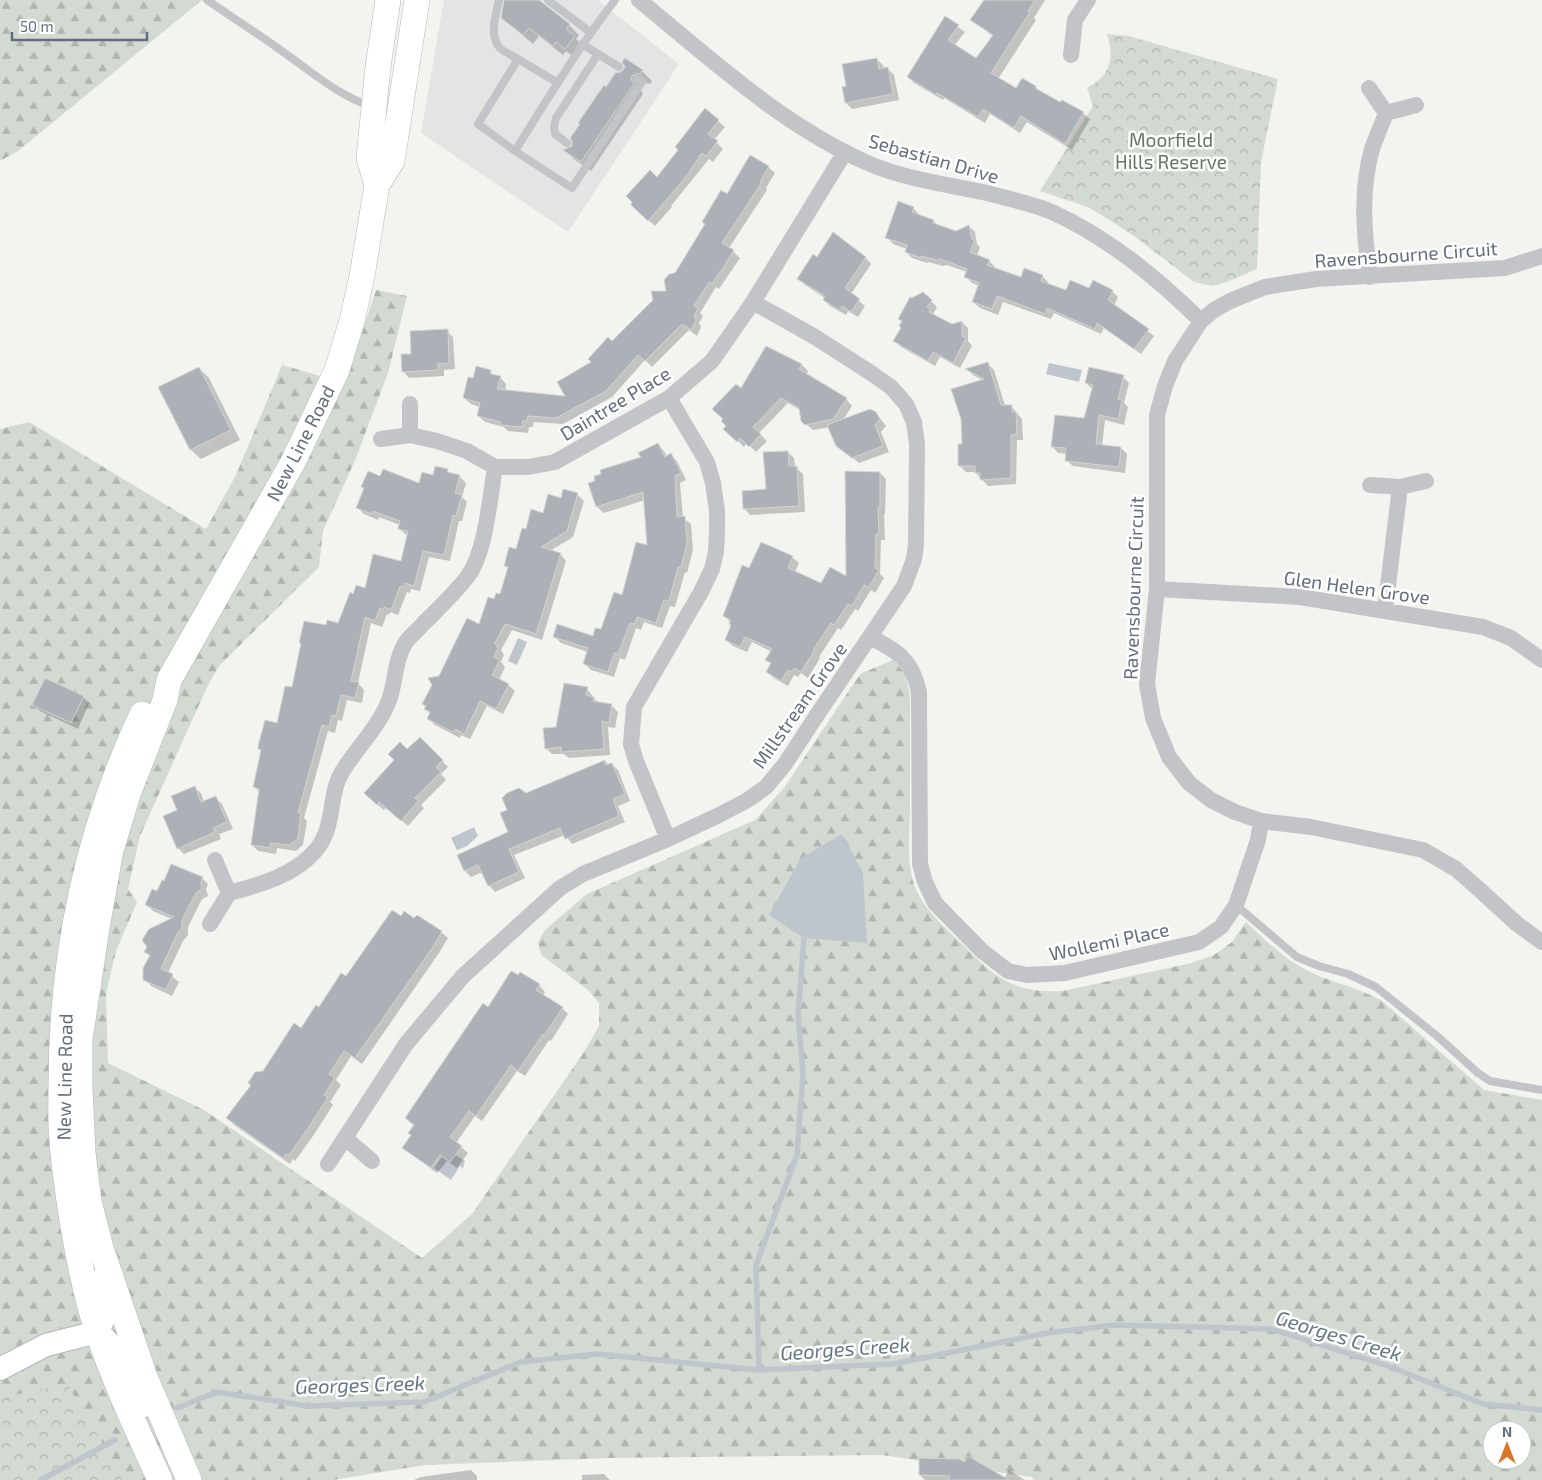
<svg xmlns="http://www.w3.org/2000/svg" width="1542" height="1480" viewBox="0 0 1542 1480" font-family="'Exo 2',sans-serif">
<style>
.built{fill:#e3e4e3}
.forest{fill:url(#forest-firs);fill-rule:evenodd}
.park{fill:url(#park-crowns)}
.water{fill:#bec5cc}
.shadow{fill:#0003}
.lines{fill:none;stroke-linecap:round;stroke-linejoin:round}
.stream{stroke:#bec5cc;stroke-width:5.5}
.building{fill:#acb1b7;stroke:#d4d5d2}
.secondary-casing{stroke:#b4b6bc;stroke-width:24}
.primary-casing{stroke:#b2b5b9;stroke-width:26}
.lane{stroke:#c2c4c8;stroke-width:8}
.street{stroke:#c2c4c8;stroke-width:16}
.secondary{stroke:#fff;stroke-width:22}
.primary{stroke:#fff;stroke-width:25}
.labels{text-anchor:middle;dominant-baseline:central;stroke-width:5;stroke-linejoin:round;paint-order:stroke}
.park-label{font-size:19px;fill:#627762;stroke:#fff}
.street-label{font-size:19px;fill:#646d7f;stroke:#fff}
.water-label{font-size:20px;font-style:italic;fill:#647584;stroke:#fff}
</style>
<defs>
<pattern id="forest-firs" width="22" height="20" patternUnits="userSpaceOnUse" patternTransform="scale(1.25)"><rect width="22" height="20" fill="#d3dad1"/><path d="M5 1l3.5 6h-7zM16 11l3.5 6h-7z" fill="#afb5af"/></pattern>
<pattern id="park-crowns" width="20" height="18" patternUnits="userSpaceOnUse" patternTransform="scale(1.25)"><rect width="20" height="18" fill="#d3dad1"/><path d="M2 6a3 3 0 1 1 6 0M12 15a3 3 0 1 1 6 0" fill="none" stroke="#afb5af"/></pattern>
</defs>
<rect width="100%" height="100%" fill="#f3f4f0"/>
<!-- built -->
<path class="built" d="M444,0H598L679,64L568,232L421,133Z"/>
<!-- forest -->
<path class="forest" d="M0,0H202L18,151L0,161Z
M376,290L407,296L388,373L356,458L323,531L319,567L219,666L207,687L140,836L128,889L137,902L116,951L106,994L108,1063L204,1110L422,1258L472,1214L584,1052L599,1026V1003L587,989L541,955L538,943L545,930L587,894L755,820L784,788L860,674L893,660L905,673L910,695C910,734 910,773 910,812C909,836 907,862 914,884C923,911 950,931 969,951C1000,982 1018,993 1063,991L1191,963L1214,955L1232,942L1246,922C1263,938 1279,954 1299,966C1324,981 1355,986 1381,1000L1484,1090L1542,1100V1480H1034L1032,1477L882,1455L610,1458L425,1465L333,1480H0V429L29,422L206,529L236,475L282,365L345,383ZM1492,1430H1522V1460H1492Z"/>
<!-- park -->
<path class="park" d="M1107,34L1129,36L1278,79L1261,162L1257,269L1227,282L1212,286L1194,282L1134,236L1111,221L1088,207L1040,191L1093,106L1087,88C1110,76 1115,58 1107,34Z
M67,1384L108,1453L122,1480H0V1398Z"/>
<!-- water -->
<path class="water" d="M1049,363L1082,370L1079,382L1046,374Z
M518,638L527,642L517,665L508,661Z
M474,827L478,836L467,846L457,850L451,838Z
M842,834L863,873L867,943L804,938L769,915L801,858Z
M447,1149L465,1161L463,1168L460,1166L451,1180L434,1168Z"/>
<!-- shadow -->
<path class="shadow" d="M506,0H537L569,25L579,35L576,39L584,47L575,58L566,51L563,55L539,36L533,44L502,18Z
M985,0H1045L1034,18L1036,20L998,79L1016,90L1023,80L1036,87L1042,93L1061,104L1062,102L1083,113L1090,119L1072,150L1027,122L1020,133L990,114L985,123L944,98L943,100L914,83L908,77L945,18L965,32L954,46L977,60L994,37L972,20Z
M625,59L642,71L652,81L650,84L647,83L642,85L641,90L643,94L591,171L574,159L565,150L573,147L606,88L619,74L625,71Z
M877,59L883,65L884,69L887,68L894,75L899,100L852,109L846,103L848,87Z
M705,110L725,127L714,140L723,149L713,162L709,159L671,206L672,207L655,226L639,212L657,179L679,150Z
M768,167L775,173L766,188L767,190L729,248L740,258L719,289L716,287L700,313L703,316L699,323L701,327L697,336L689,330L652,367L645,360L612,397L563,424L534,422L533,427H529L528,433L508,431L504,427L485,422L478,416L480,407L471,404L464,398L473,380L490,371L495,376L500,377L506,384L505,391L567,397L593,363L612,342L668,292L676,274L728,196Z
M913,208L919,214V216L934,221L938,226L957,232L969,226L975,232L977,244L980,247L977,256L989,261L995,267L994,269L1022,279L1042,276L1048,282V285L1066,292L1112,291L1118,297L1114,306L1154,336L1141,354L1104,328L1101,334L1054,313L1051,319L1003,302L998,315L980,308L973,302L979,286L972,283L966,277L967,272L947,265L943,266L928,262L927,263L912,258L906,252L907,249L893,244L887,237Z
M865,257L871,264L851,294L865,306L858,317L848,311L846,315L830,306L824,300L825,298L805,285L798,278L817,258Z
M931,301L937,307L933,314L936,316L952,325L962,322L968,328V341L972,346L960,368L940,357L935,366L901,347L895,341L902,327V322L900,319Z
M447,331L453,337L455,369L444,370V376L409,378L403,371L413,355Z
M766,347L802,365L808,371L806,375L846,399L852,406L843,420L876,413L886,426L881,432L889,452L859,463L837,445L830,427L813,430L802,421L800,410L788,403L759,433L767,441L756,452L747,443L744,447L725,429L741,390Z
M988,364L994,370L1005,406H1011L1022,419L1023,440H1017L1016,484L988,486L975,472H966L959,465L963,445L984,381L973,375L968,370Z
M199,368L209,378L240,440L201,459L191,450L160,388Z
M1123,377L1129,383L1124,403L1128,407L1124,425L1105,420L1102,446L1121,448L1127,454L1125,473L1073,466L1066,460L1067,454L1058,453L1052,446L1085,419L1093,390L1086,383Z
M658,445L664,451L667,457L671,455L677,461L686,480L680,483L683,518L691,524L693,550L687,573L685,572L675,607L670,606L662,628L644,622L641,630L636,628L625,660L620,658L614,677L591,670L584,663L588,652L561,643L555,637H594L602,631L623,596L648,547L645,500L604,513L597,507L589,484L642,458Z
M788,452L794,458L795,467L803,474L805,512L750,515L744,508L767,490Z
M447,470L452,475L459,476L466,483L462,497L467,502L462,521H459L450,561L429,557L420,591L411,589L410,593L407,592L398,615L390,612L389,615L387,614L382,627L371,623L358,683L364,690L362,703L347,700L342,721L338,720L335,733L328,731L304,818L307,821L303,845L296,851L277,848L276,854L258,851L252,845L260,792L254,787L262,751L259,748L278,725L293,689L327,626L339,624L354,596L365,590L402,563L408,536L399,529L400,525L379,517L378,520L364,514L358,508L365,490L363,487L381,477L420,484Z
M880,473L886,479L885,514H884L885,540H881L880,574L884,578L875,593L871,590L858,611L855,609L841,630L838,628L819,657L820,658L808,678L801,673L798,677L794,675L788,686L774,678L767,672L772,664L767,659L772,652L752,642L747,652L733,646L726,640L733,626L724,615L750,569L792,557L799,563L795,572L821,584L847,578Z
M564,491L578,495L584,501L573,537L550,551L560,554L566,561L542,640L512,630L501,650L504,655L501,662L505,667L499,680L508,685L515,691L503,714L487,706L470,739L461,735L460,738L435,725L428,718L430,714L423,704L440,677L480,626L495,601L501,596L509,569L505,565L517,551L526,531L562,499Z
M587,689L598,703L612,706L618,712L615,728L608,727L610,755L569,758L564,754H552L546,748L557,728Z
M83,697L89,703L78,729L40,711L34,705Z
M420,739L448,767L441,774L446,780L421,805L424,808L408,826L386,807L384,810L372,800L407,751Z
M605,761L609,765L612,764L618,770L630,801L618,806L625,822L572,844L565,835L514,855L525,878L495,892L489,885L483,872L471,877L465,871L458,855L510,832L509,811L526,795Z
M194,787L201,793L204,802L215,797L222,804L233,829L219,834L221,839L184,854L178,848L179,811Z
M202,878L208,884L206,889L208,896L202,899L188,927V935L183,941L168,973L179,982L172,996L151,986L145,979L151,957L146,952L172,919L153,911L147,905L158,893Z
M402,917L441,932L448,938L439,953L362,1064L351,1056L336,1080L341,1085L330,1102L333,1105L313,1136L295,1161L293,1159L290,1164L234,1125L228,1118L264,1072L346,978Z
M539,985L545,992L543,995L562,1008L568,1014L551,1041L549,1040L525,1076L517,1071L482,1121L475,1116L456,1143L468,1153L457,1168L447,1161L437,1173L404,1148L413,1136L414,1126L406,1118L489,1009Z
M920,1460L1004,1479L1009,1470L1025,1480H925L920,1475Z
M471,1470L477,1476V1480H414L421,1477Z
M604,1474L610,1480H582V1475Z"/>
<g class="lines">
<!-- stream -->
<path class="stream" d="M759,1370L756,1265L797,1155L803,1074L798,1015L804,938
M177,1408L217,1392L308,1406L424,1402L521,1362L597,1354L759,1370L893,1364L1047,1333L1115,1325L1271,1329L1388,1366L1483,1404L1542,1410
M41,1480L115,1440"/>
</g>
<!-- building -->
<path class="building" d="M504,0H539L570,24L566,29L575,36L565,49L556,42L553,46L529,28L523,35L501,18Z
M984,0H1035L1028,11L1030,12L991,73L1016,88L1022,78L1036,86L1035,88L1060,102L1062,100L1084,112L1065,144L1021,116L1014,128L983,109L978,117L937,93L936,95L907,77L945,16L959,25L948,40L976,58L993,35L970,20Z
M625,58L643,70L640,74L637,73L632,76L631,79L634,84L581,162L563,150L572,146V141L570,138L580,124L578,123L604,85L606,87L616,72L619,73L623,70L625,67L622,62Z
M877,58L879,69L888,67L893,94L845,103L842,87L846,86L842,64Z
M705,108L719,120L708,134L718,141L706,156L702,153L685,178L648,221L631,205L632,202L626,196L650,170L657,177L678,150L675,147Z
M750,155L769,166L760,182H762L722,243L734,250L721,272L720,271L712,284L709,282L694,306L698,308L694,316L696,320L691,330L682,324L645,361L638,355L606,391L556,418L528,416L527,421H523L522,427L500,425V422L477,416L480,403L463,398L468,377L473,378L476,366L491,370L490,374L501,376L497,389L565,396L557,382L591,362L588,359L608,337L612,341L653,300L651,291H666L664,280L669,274L675,273L705,224L702,222L721,190L727,194Z
M898,201L914,207L912,212L934,220L933,223L956,231L969,225L972,239L975,240L970,252L990,260L987,265L1021,277L1024,268L1043,275L1041,281L1066,290L1070,280L1089,288L1093,280L1113,290L1108,300L1149,329L1134,349L1097,323L1095,329L1047,308L1045,314L997,296L992,309L972,302L979,283L964,277L967,269L940,259L936,260L921,256V258L905,252L907,245L885,238Z
M833,232L866,257L845,288L860,299L851,312L842,306L839,310L823,300L825,296L797,279L813,254L817,257Z
M923,292L932,300L927,307L930,309L929,312L952,324L962,321V336L966,338L953,363L933,352L928,361L893,341L901,328L899,326L902,321L898,319L910,297L912,298Z
M448,329L449,363L438,364V370L402,372L401,354H411L410,331Z
M766,346L802,364L799,369L847,398L833,419L805,425L801,421L799,408L781,398L753,427L761,434L749,447L740,438L737,442L723,429L726,426L721,421L723,419L712,409L736,384L741,388Z
M988,362L1001,405H1012V412H1016L1017,434L1011,435V478L980,480V473H975V466H958V444H962L961,419L951,389L984,379L965,369Z
M199,367L231,430L190,450L158,387Z
M1089,367L1124,375L1118,399L1122,400L1118,419L1099,415L1096,444L1121,447L1119,467L1065,461L1066,448L1051,447L1055,415L1084,418L1093,385L1085,383Z
M870,409L876,412L880,419L875,425L883,446L852,458L836,446L827,425Z
M658,443L665,457L671,453L681,473L675,476L677,517L685,516L687,543L681,567H678L669,601L664,600L656,623L637,617L635,624L630,623L618,654L614,653L608,672L583,664L588,648L553,637L557,624L593,636L595,628L601,629L614,592L622,595L636,542L647,545L643,492L596,507L588,483L595,481L594,476L601,474L600,470L641,457L638,453Z
M788,451L789,466H797L799,506L743,509L742,491L766,489L763,452Z
M435,466L448,469L447,472L460,475L455,493L462,495L456,516L453,515L444,555L423,551L414,586L405,583L404,587L400,586L391,610L384,607L383,610L380,608L375,621L365,617L351,681L359,682L355,698L341,695L336,716L332,715L329,727L322,725L298,813H301L298,839L289,845L271,843L270,848L251,845L259,789L253,787L261,750L258,749V746L265,720L277,723L285,686L292,687L301,643H299L304,621L326,625L327,620L338,623L350,592L353,594L356,585L365,588L373,554L401,561L408,531L398,529L400,521L373,511L372,514L356,508L364,488L361,487L368,471L380,476L383,469L419,483L422,472L433,475Z
M845,471L880,472V508H878L879,534H876L875,568L879,570L869,587L864,585L852,606L848,604L834,625L831,623L813,650L814,651L801,672L794,668L791,672L788,670L781,681L766,672L771,663L765,660L772,649L745,637L740,647L725,640L731,625L729,624L731,620L723,616L742,565L749,568L761,542L793,556L788,568L821,583L830,567L846,576Z
M563,489L578,493L567,531L541,547L561,553L536,634L505,624L495,643L498,648L494,657L500,660L492,675L509,684L496,709L480,701L464,734L455,729L453,732L427,719L430,712L424,709L426,706L422,704L432,685L428,678L439,676L467,618L479,624L488,597L494,599L496,593L500,594L508,567L504,566L509,547L516,549L522,528L526,529L531,509L543,513L548,494L561,498Z
M45,678L84,696L71,723L32,705Z
M564,683L588,687L586,695L594,697L593,701L612,704L609,723L602,721L604,749L561,752V747L545,749L543,728L556,727Z
M420,737L443,760L436,767L441,772L415,798L418,801L401,821L379,802L377,805L364,793L394,760L388,754L400,742L407,749Z
M605,760V765L612,763L625,794L613,799L619,816L565,839L560,828L509,849L519,872L488,886L478,865L464,871L457,855L508,832L500,813L507,810L502,798L507,793L519,788L526,793Z
M195,786L201,802L216,796L227,822L213,828L215,832L177,849L163,816L177,810L171,796Z
M171,864L203,877L201,882L202,889L196,893L182,920V928L177,934L161,969L173,974L166,990L143,980V968L150,955L144,952L147,947L142,940L149,929L174,917L145,905L152,889L157,891L162,880L164,881Z
M392,910L401,916L404,911L414,918L417,915L442,931L433,947L355,1058L344,1051L329,1074L335,1078L324,1095L328,1097L307,1130L288,1156L286,1154L283,1158L226,1118L251,1085L248,1083L255,1072L263,1071L294,1023L301,1028L316,1005L319,1007L341,973L346,976Z
M511,971L518,975L520,972L540,984L536,990L563,1007L544,1036L543,1034L518,1071L511,1065L476,1116L469,1111L450,1137L462,1146L450,1162L440,1155L431,1168L402,1148L411,1135L408,1133L414,1125L405,1118L483,1003L488,1007Z
M968,1456L1009,1480H948L950,1476L919,1475V1458L960,1459L964,1462Z"/>
<g class="lines">
<!-- secondary casing -->
<g class="secondary-casing">
<path id="secondary" d="M97,1332C125,1354 131,1375 144,1406
M97,1332C111,1311 107,1299 104,1276
M0,1369L46,1345L97,1332"/>
</g>
<!-- primary casing -->
<g class="primary-casing">
<path id="primary" d="M377,185L369,158L378,67L388,0
M142,714C87,831 61,957 61,1085C61,1104 60,1123 62,1141C64,1172 69,1202 74,1232C80,1266 87,1301 98,1333C115,1383 138,1432 160,1480
M189,1480L145,1377L101,1248L89,1201L83,1153L80,1089V1039L98,922L111,850L128,794L165,700L169,680L293,462L337,370L352,321L362,276L377,185L392,161L417,0"/>
</g>
<!-- lane -->
<path class="lane" d="M207,0C233,18 260,35 286,54C313,73 338,95 370,106
M499,0C496,14 488,38 501,49C506,53 513,56 518,59
M548,0L590,32
M582,44L619,67
M558,83L518,59L478,124L515,151C547,100 578,48 615,0
M567,143L555,134L554,127L556,118L598,54
M515,151L572,188L642,82L637,79
M1236,905L1297,957L1319,966L1348,974L1376,987L1437,1036L1478,1073L1490,1081L1542,1090"/>
<!-- street -->
<path class="street" d="M639,0C711,59 784,127 870,164C905,179 950,185 987,193C1006,198 1034,204 1052,212C1109,238 1157,278 1201,321
M1071,55L1075,20L1088,0
M1369,88L1386,113
M1542,256L1505,268L1316,279L1265,287L1230,301L1214,310L1201,321L1175,361L1165,386L1157,415V589L1147,684L1153,718L1169,757L1189,783L1211,800L1235,812L1261,821L1311,827L1423,850L1456,869L1481,891L1517,924L1542,942
M1370,277C1364,234 1360,191 1372,149C1376,137 1382,124 1386,113L1416,105
M410,404V435
M381,439L410,435L437,441L467,451L495,467H528L555,462L669,398L712,361L753,302L845,152
M1370,485L1400,487L1426,481
M1157,589L1300,597L1483,627L1511,638L1542,660
M1385,610L1400,487
M870,637C898,651 912,660 919,692L920,864L925,882L935,903L982,951L1008,971L1027,975L1065,973L1199,942L1221,927L1236,905L1258,840L1261,821
M668,839L636,761L631,744L634,707L701,592L712,569L716,552L717,533V511L713,483L707,462L669,398
M215,860L229,893
M210,924L229,893C259,885 294,876 316,850C336,826 328,795 342,772C356,749 377,729 388,703C396,684 394,660 406,642C411,635 419,629 424,623C439,608 455,593 468,576C486,551 490,497 495,467
M345,1138L372,1161
M328,1164L406,1044L463,976L560,888L583,874L668,839L717,816L746,801L766,787L785,764L815,718L904,586L914,559L916,545L917,444L914,422L906,404L891,387L871,373L815,337L753,302"/>
<!-- secondary -->
<use href="#secondary" class="secondary"/>
<!-- primary -->
<use href="#primary" class="primary"/>
</g>
<g class="labels">
<!-- park labels -->
<g class="park-label">
<text x="1171" y="139">Moorfield<tspan x="1171" dy="22">Hills Reserve</tspan></text>
</g>
<!-- street labels -->
<g class="street-label">
<text transform="translate(934 158) rotate(16)">Sebastian Drive</text>
<text transform="translate(1406 254) rotate(-4)">Ravensbourne Circuit</text>
<text transform="translate(615 403) rotate(-31)">Daintree Place</text>
<text transform="translate(300 443) rotate(-63)">New Line Road</text>
<text transform="translate(1357 587) rotate(8)">Glen Helen Grove</text>
<text transform="translate(1133 588) rotate(-88)">Ravensbourne Circuit</text>
<text transform="translate(799 705) rotate(-55)">Millstream Grove</text>
<text transform="translate(1109 941) rotate(-12)">Wollemi Place</text>
<text transform="translate(64 1077) rotate(-89)">New Line Road</text>
</g>
<!-- water labels -->
<g class="water-label">
<text transform="translate(1339 1335) rotate(17)">Georges Creek</text>
<text transform="translate(845 1348) rotate(-4)">Georges Creek</text>
<text transform="translate(360 1384) rotate(-2)">Georges Creek</text>
</g>
</g>
<!-- north arrow -->
<g transform="translate(1507 1445)"><circle r="24" fill="#ffffff" stroke="#c1c5cc"/>
<path d="M0-4L9 19L0 12L-9 19Z" fill="#da7629"/>
<text y="-8" font-size="14" font-weight="bold" text-anchor="middle" fill="#646d7f">N</text>
</g>
<!-- scale -->
<path d="M12 32v8h135v-8" fill="none" stroke="#646d7f" stroke-width="2.5"/>
<text x="20" y="32" font-size="15" fill="#646d7f" stroke="#ffffff" stroke-width="4" paint-order="stroke">50 m</text>
</svg>
